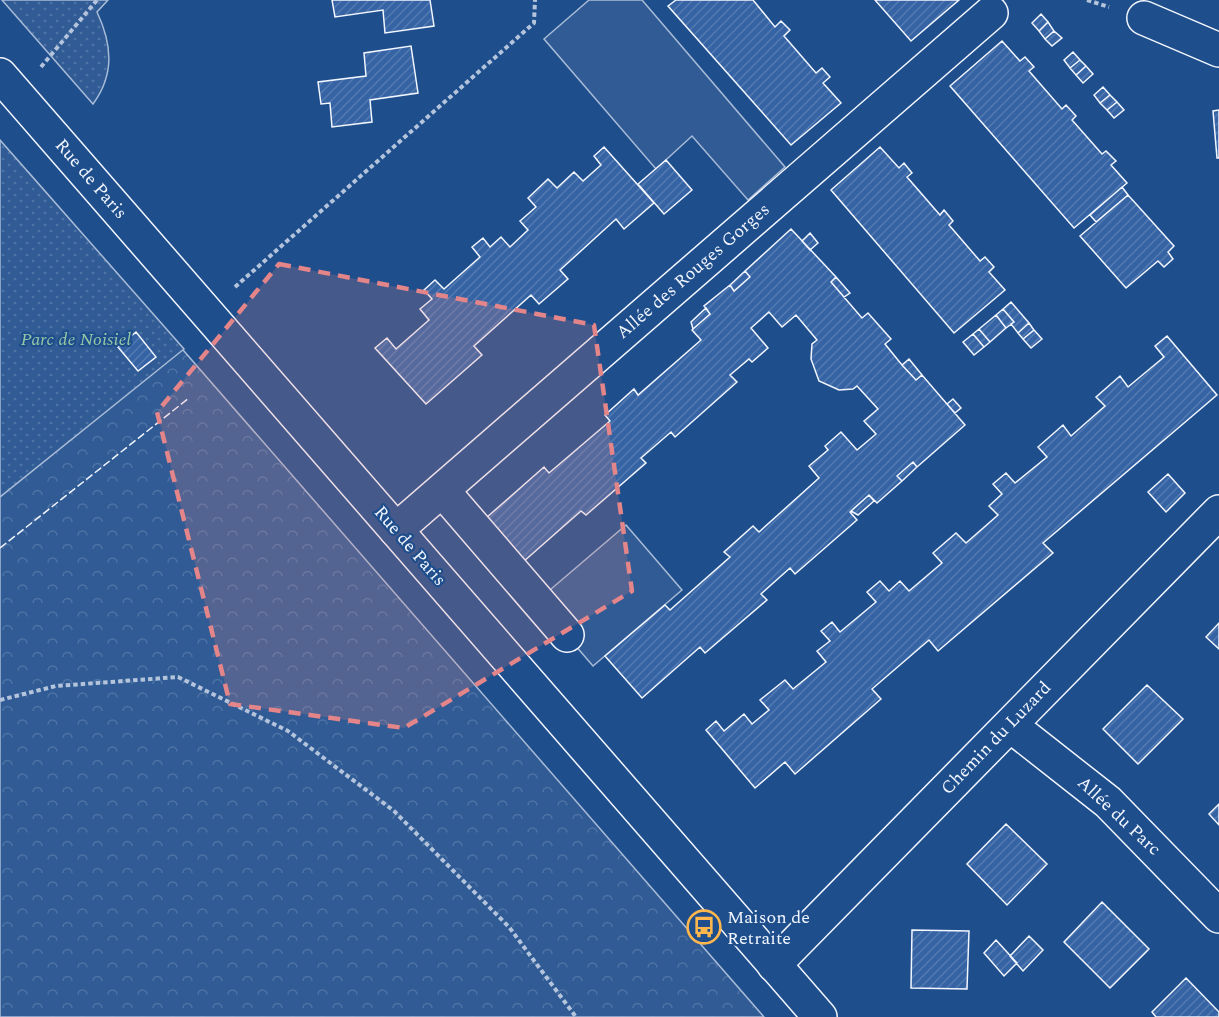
<svg xmlns="http://www.w3.org/2000/svg" width="1219" height="1017" viewBox="0 0 1219 1017" font-family="Spectral,serif">
<style>
.built{fill:#305b95;stroke:#a8bbd7;stroke-width:1.5}
.forest{fill:url(#forest-crowns);stroke:#a8bbd7;stroke-width:1.5}
.park{fill:url(#park-dots);stroke:#a8bbd7;stroke-width:1.5}
.building{fill:url(#building-hatch);stroke:#f2f6ff;stroke-width:1.5}
.lines{fill:none;stroke-linecap:round;stroke-linejoin:round}
.minor-casing{stroke:#f2f6ff;stroke-width:36}
.major-casing{stroke:#f2f6ff;stroke-width:36}
.path{stroke:#b3c4dc;stroke-width:4;stroke-dasharray:4.5 3;stroke-linecap:butt}
.minor{stroke:#1f4e8c;stroke-width:33}
.major{stroke:#1f4e8c;stroke-width:33}
.fence{stroke:#f2f6ff;stroke-width:1.5;stroke-dasharray:8 3;stroke-linecap:butt}
.marked{fill:#e38589;fill-opacity:0.2;stroke:#e38589;stroke-width:4.5;stroke-dasharray:12 8;stroke-linejoin:round}
.labels{text-anchor:middle;dominant-baseline:central;stroke-width:4.5;stroke-linejoin:round;paint-order:stroke}
.street-label{font-size:18px;fill:#f2f6ff;stroke:#1f4e8c}
.park-label{font-size:18px;font-style:italic;fill:#97c8a6;stroke:#1f4e8c}
.poi-label{font-size:18px;fill:#f2f6ff;stroke:#1f4e8c;text-anchor:start}
</style>
<defs>
<pattern id="forest-crowns" width="20" height="18" patternUnits="userSpaceOnUse" patternTransform="scale(1.5)"><rect width="20" height="18" fill="#305b95"/><path d="M2 6a3 3 0 1 1 6 0M12 15a3 3 0 1 1 6 0" fill="none" stroke="#4e73a5"/></pattern>
<pattern id="park-dots" width="8" height="8" patternUnits="userSpaceOnUse" patternTransform="scale(1.5)"><rect width="8" height="8" fill="#305b95"/><path d="M2 2h.1M6 6h.1" fill="none" stroke="#4e73a5" stroke-width="1.8" stroke-linecap="round"/></pattern>
<pattern id="building-hatch" width="6" height="6" patternUnits="userSpaceOnUse" patternTransform="scale(1.5)"><rect width="6" height="6" fill="#3563a3"/><path d="M-1 1l2-2M0 6l6-6M5 7l2-2" fill="none" stroke="#537ab1"/></pattern>
</defs>
<rect width="100%" height="100%" fill="#1f4e8c"/>
<!-- built -->
<path class="built" d="M589,0H642L785,167L748,200L692,136L656,169L544,39Z
M626,525L682,590L593,666L537,601Z"/>
<!-- forest -->
<path class="forest" d="M28,172L764,1017H0V177Z"/>
<!-- park -->
<path class="park" d="M2,0H108L97,12C112,44 115,74 93,104Z
M0,140L184,349L0,497Z"/>
<!-- building -->
<path class="building" d="M332,0H430L434,26L385,33L383,10L335,17Z
M676,0H753L775,27L781,21L790,30L784,36L816,73L822,68L830,77L823,83L841,103L791,145L668,6Z
M875,0H959L911,41Z
M1041,14L1048,22L1039,31L1032,23Z
M1048,22L1054,31L1045,39L1039,31Z
M1054,31L1062,38L1052,46L1045,39Z
M1002,41L1020,61L1025,57L1034,67L1029,71L1062,109L1066,105L1076,116L1072,120L1102,154L1106,151L1116,161L1111,165L1127,183L1074,228L950,86Z
M411,46L418,93L370,100L372,122L332,127L330,103L321,104L318,82L366,76L364,53Z
M1073,52L1080,60L1070,68L1064,60Z
M1080,60L1086,66L1076,75L1070,68Z
M1086,66L1093,74L1083,83L1076,75Z
M1103,87L1110,95L1100,103L1094,95Z
M1110,95L1117,102L1107,110L1100,103Z
M1117,102L1124,110L1114,118L1107,110Z
M1219,110V158H1217L1213,111Z
M604,147L654,203L624,229L616,219L560,270L568,279L539,304L531,295L474,346L482,355L426,404L375,348L387,338L396,349L429,320L420,309L432,299L424,290L435,280L444,289L480,257L472,247L483,238L490,247L501,237L510,247L528,230L520,221L536,207L528,198L548,179L557,188L574,172L583,181L601,165L594,156Z
M880,147L899,168L904,163L912,173L907,177L940,215L944,210L953,221L949,225L980,261L985,257L994,267L989,272L1005,290L954,333L831,190Z
M666,160L692,190L664,214L638,184Z
M1122,187L1128,195L1096,222L1090,215Z
M1128,195L1174,246L1168,252L1173,259L1164,267L1158,261L1126,288L1080,236Z
M791,229L836,277L831,282L862,318L868,313L891,339L885,344L902,365L916,380L922,375L965,425L917,467L913,462L897,476L902,481L877,503L869,495L850,512L857,520L795,574L790,568L761,594L767,600L705,653L700,647L642,698L605,656L665,605L670,610L730,557L724,552L753,526L759,532L819,478L809,466L828,450L825,446L841,432L857,450L876,434L864,421L878,409L857,386L853,389L839,390L819,381L811,359L812,344L817,340L796,315L782,327L769,312L751,328L768,348L752,362L749,359L730,375L737,382L675,437L671,432L641,458L646,463L586,515L581,511L523,562L486,518L544,467L549,473L610,421L605,415L634,389L638,395L701,340L692,330L710,314L704,306L730,285L734,291L750,277L745,271Z
M810,233L818,243L810,250L802,241Z
M745,271L750,277L734,291L730,285Z
M836,277L850,293L844,297L831,282Z
M1011,302L1029,323L1018,333L1011,324L1014,322L1003,309Z
M706,308L710,314L693,329L691,322Z
M1003,309L1014,322L1006,328L996,315Z
M996,315L1006,328L990,342L979,329Z
M1029,323L1034,330L1023,339L1018,333Z
M979,329L990,342L984,347L973,334Z
M1034,330L1042,339L1031,348L1023,339Z
M136,332L156,357L138,371L118,347Z
M973,334L984,347L974,355L963,342Z
M1167,336L1217,395L1043,543L1053,553L938,651L929,640L872,689L881,699L795,774L785,762L755,788L706,730L716,721L724,731L744,714L752,724L769,710L760,700L785,680L793,689L826,662L817,651L830,641L821,631L832,622L840,632L876,602L867,592L880,581L889,591L900,581L909,591L942,563L933,553L956,533L966,543L998,515L989,506L1002,494L993,484L1006,473L1015,483L1047,457L1038,447L1063,425L1071,436L1105,406L1096,397L1120,376L1128,387L1164,357L1155,346Z
M909,359L922,375L916,380L902,365Z
M953,399L961,408L955,413L947,404Z
M913,462L917,467L902,481L897,476Z
M1168,474L1185,493L1166,512L1148,492Z
M869,495L874,501L858,515L851,511Z
M1219,623V649L1206,637Z
M1147,685L1183,719L1138,764L1103,729Z
M1219,804V825L1209,814Z
M1006,824L1047,864L1007,905L967,864Z
M1102,902L1149,949L1110,988L1064,942Z
M912,930L969,931L967,989L911,988Z
M1029,936L1043,950L1023,971L1010,956Z
M996,940L1017,963L1004,976L984,953Z
M1186,978L1219,1012V1017H1156L1152,1012Z"/>
<g class="lines">
<!-- minor casing -->
<g class="minor-casing">
<path id="minor" d="M1144,18L1219,50
M442,490L567,635
M396,530L991,13
M1010,725L1108,802L1219,916
M774,965L1219,512"/>
</g>
<!-- major casing -->
<g class="major-casing">
<path id="major" d="M0,75L820,1017"/>
</g>
<!-- path -->
<path class="path" d="M1087,0L1109,7
M41,67L97,0
M235,287L534,23L535,0
M0,700L56,686L178,677L288,731L394,811L509,927L576,1017"/>
<!-- minor -->
<use href="#minor" class="minor"/>
<!-- major -->
<use href="#major" class="major"/>
<!-- fence -->
<path class="fence" d="M0,548L189,398"/>
</g>
<!-- marked area -->
<path class="marked" d="M279,264L594,325L632,591L404,728L230,704L157,412Z"/>
<!-- icons -->
<defs>
<g id="bus-ring" transform="scale(1.725)"><circle r="9.5" fill="#1f4e8c" stroke="#ffb74d" stroke-width="1.5"/><path d="M-5-6H5V4H4V6H2V4H-2V6H-4V4H-5ZM-3.5-4V0h7V-4ZM-3.5 1.2v1.5H-2V1.2ZM2 1.2v1.5H3.5V1.2Z" fill="#ffb74d"/></g>
</defs>
<g fill-rule="evenodd">
<use href="#bus-ring" x="704" y="927"/>
</g>
<g class="labels">
<!-- street labels -->
<g class="street-label">
<text transform="translate(91 179) rotate(49)">Rue de Paris</text>
<text transform="translate(693 271) rotate(-41)">Allée des Rouges Gorges</text>
<text transform="translate(410 546) rotate(49)">Rue de Paris</text>
<text transform="translate(996 738) rotate(-46)">Chemin du Luzard</text>
<text transform="translate(1119 816) rotate(43)">Allée du Parc</text>
</g>
<!-- park labels -->
<g class="park-label">
<text x="76" y="339">Parc de Noisiel</text>
</g>
<!-- poi labels -->
<g class="poi-label">
<text x="727" y="917">Maison de<tspan x="727" dy="21">Retraite</tspan></text>
</g>
</g>
</svg>
